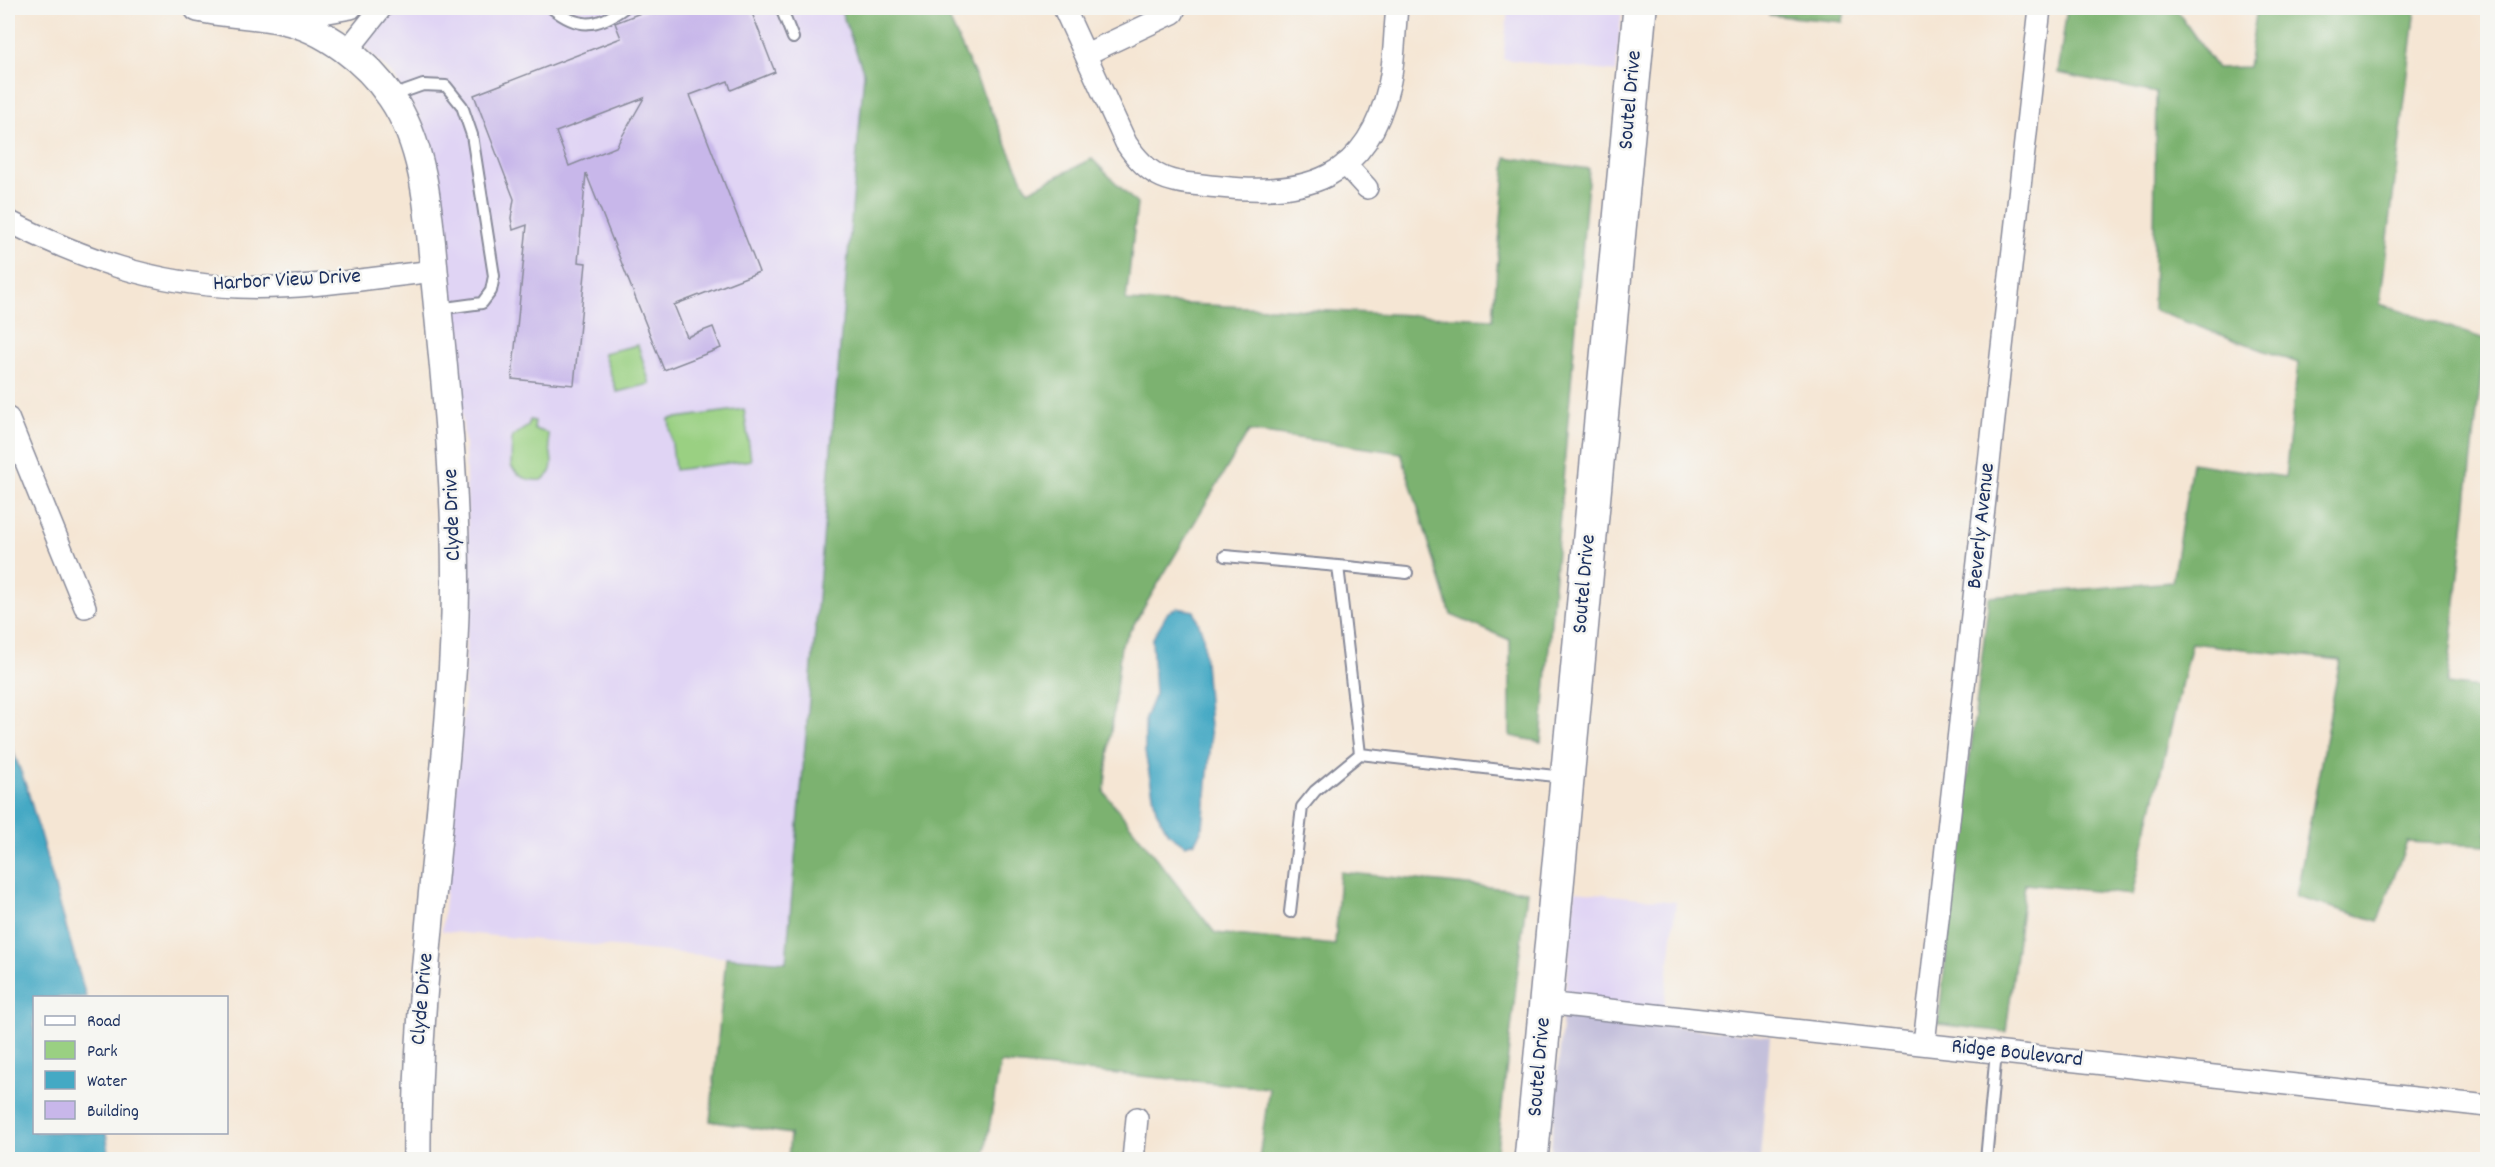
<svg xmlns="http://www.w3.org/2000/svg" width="2495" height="1167" viewBox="0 0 2495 1167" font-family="Dekko,sans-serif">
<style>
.built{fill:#e0d4f4}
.industrial{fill:#c4c0db}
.green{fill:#9ad082;stroke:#5a8070;stroke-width:1.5}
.forest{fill:#7bb270;stroke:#4b7067;stroke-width:1.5}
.water{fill:#44a9c4;stroke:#306c91;stroke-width:1.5}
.building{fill:#c8b7ea;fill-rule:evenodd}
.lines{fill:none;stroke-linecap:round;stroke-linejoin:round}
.service-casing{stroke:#888a99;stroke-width:14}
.minor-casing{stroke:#888a99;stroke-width:24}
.tertiary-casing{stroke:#888a99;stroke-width:30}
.primary-casing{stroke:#888a99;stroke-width:36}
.service{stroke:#fff;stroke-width:10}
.minor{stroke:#fff;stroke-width:21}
.tertiary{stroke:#fff;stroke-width:27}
.primary{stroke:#fff;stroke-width:33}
.labels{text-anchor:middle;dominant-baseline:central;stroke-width:5;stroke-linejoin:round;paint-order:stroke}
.street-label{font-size:22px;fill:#1b2f5e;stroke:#f6f6f2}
</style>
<rect width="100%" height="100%" fill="#f6f6f2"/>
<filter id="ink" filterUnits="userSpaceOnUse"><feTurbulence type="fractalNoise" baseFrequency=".0167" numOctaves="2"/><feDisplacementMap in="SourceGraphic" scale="12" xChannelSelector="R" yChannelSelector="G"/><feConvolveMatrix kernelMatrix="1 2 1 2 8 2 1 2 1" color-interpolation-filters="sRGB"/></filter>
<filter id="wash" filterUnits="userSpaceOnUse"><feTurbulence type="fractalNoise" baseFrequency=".008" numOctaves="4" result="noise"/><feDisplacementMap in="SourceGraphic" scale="24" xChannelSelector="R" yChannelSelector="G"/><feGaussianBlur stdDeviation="1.35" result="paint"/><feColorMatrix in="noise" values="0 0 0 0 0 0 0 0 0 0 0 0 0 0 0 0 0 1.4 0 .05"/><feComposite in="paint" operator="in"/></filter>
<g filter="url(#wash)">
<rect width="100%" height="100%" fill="#f5e6d4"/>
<!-- built -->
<path class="built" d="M409,8H840L864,73L786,963L442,931L464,705L469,576L465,445L439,188L430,147L419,116L392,74L348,31Z
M1508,8H1622L1616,72L1503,59Z
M1575,891L1676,902L1662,1025L1563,1015Z"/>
<!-- industrial -->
<path class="industrial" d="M1563,1015L1770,1036L1760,1159L1550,1160Z"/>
<!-- green -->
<path class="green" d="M638,345L650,384L617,392L603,353Z
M744,409L751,460L675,470L669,419Z
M530,420L535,421L534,429L548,433C548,450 560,470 542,480C528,481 519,478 511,466L512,437L528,426Z"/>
<!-- forest -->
<path class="forest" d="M840,8H944L1028,191L1092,159L1137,204L1126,301L1493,319L1506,157L1589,169L1541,742L1510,736V640L1451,615L1401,453L1249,431L1121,646L1104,792L1215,933L1335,945L1340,872L1527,891L1496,1159H1259L1269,1088L1000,1063L984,1159H788L790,1134L710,1121L726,957L786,962L864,73Z
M1770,8H1845L1843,22L1769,15Z
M2067,8H2175L2217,68L2248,67L2257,8H2416L2380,304L2485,339L2447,684L2487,689V846L2407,842L2378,921L2296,897L2340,660L2191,643L2132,895L2025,884L2006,1032L1938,1024L1989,597L2172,582L2192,463L2285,477L2298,363L2153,310L2156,93L2058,73Z"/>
<!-- water -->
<path class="water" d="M1177,608L1194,611L1203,635L1211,741L1203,827L1195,842L1185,845L1168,833L1156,810L1145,752V718L1155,694L1152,640L1168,612Z
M8,738L27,788L86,997L34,998V1132L106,1133L110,1159H8Z"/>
<g id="blocks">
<!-- building -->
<path class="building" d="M653,8H750L775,72L731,90L728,81L690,95L759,272L674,305L687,337L713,327L721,348L664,370L586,173L578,262L586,263L574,385L512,379L527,225L513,230L511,218L514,199L474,95L621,38L615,23ZM644,98L616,147L569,166L556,132Z"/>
</g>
</g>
<g filter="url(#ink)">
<use href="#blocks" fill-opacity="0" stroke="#888a99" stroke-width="1.5"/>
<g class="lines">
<!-- service casing -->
<g class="service-casing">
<path id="service" d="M552,8C578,29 597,28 624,8
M781,8L793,38
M392,96L423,85L446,86L462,106L472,135L494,276L491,291L482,303L438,309
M1225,556L1338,566L1360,754L1564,777
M1338,566L1407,573
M1290,912L1302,807L1315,791L1360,754
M1986,1160L1996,1052"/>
</g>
<!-- minor casing -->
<g class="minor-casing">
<path id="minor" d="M1064,8L1126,143C1153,184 1174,182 1220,187C1306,197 1368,179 1389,85C1395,60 1394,33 1397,8
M284,20L351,8
M347,51L381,8
M1086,54L1173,13L1175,8
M1345,164L1367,188
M8,221C83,259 153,284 238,287C298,290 372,278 434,271
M8,418L85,607
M1545,1003L2488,1106
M1924,1044L2040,8
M1133,1160L1137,1118"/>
</g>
<!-- tertiary casing -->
<g class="tertiary-casing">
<path id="tertiary" d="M198,8C226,14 254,14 282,20C324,28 367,62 391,97C429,152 429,226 436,291C447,398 458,507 455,615C449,797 415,977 417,1160"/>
</g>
<!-- primary casing -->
<g class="primary-casing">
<path id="primary" d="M1531,1160L1640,8"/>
</g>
<!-- service -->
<use href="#service" class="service"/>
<!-- minor -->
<use href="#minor" class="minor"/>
<!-- tertiary -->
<use href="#tertiary" class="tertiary"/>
<!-- primary -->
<use href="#primary" class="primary"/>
</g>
</g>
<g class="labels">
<!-- street labels -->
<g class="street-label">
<text transform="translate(1631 100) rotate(-85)">Soutel Drive</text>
<text transform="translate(287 281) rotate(-3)">Harbor View Drive</text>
<text transform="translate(453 515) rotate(-92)">Clyde Drive</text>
<text transform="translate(1982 526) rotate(-84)">Beverly Avenue</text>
<text transform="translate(1585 584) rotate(-85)">Soutel Drive</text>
<text transform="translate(423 999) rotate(-85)">Clyde Drive</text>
<text transform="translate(2017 1054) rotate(6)">Ridge Boulevard</text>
<text transform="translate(1540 1067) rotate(-85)">Soutel Drive</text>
</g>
</g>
<!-- margin -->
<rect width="2495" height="1167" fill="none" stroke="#f6f6f2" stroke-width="30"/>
<!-- legend -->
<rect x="33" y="996" width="195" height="138" fill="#f6f6f2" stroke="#9ea6b7" stroke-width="1.5"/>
<rect x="45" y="1016" width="30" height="9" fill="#ffffff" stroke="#9ea6b7" stroke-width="1.5"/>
<text x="87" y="1026" font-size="18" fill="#1b2f5e">Road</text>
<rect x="45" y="1041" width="30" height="18" fill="#9ad082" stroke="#9ea6b7" stroke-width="1.5"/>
<text x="87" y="1056" font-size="18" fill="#1b2f5e">Park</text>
<rect x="45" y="1071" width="30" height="18" fill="#44a9c4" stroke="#9ea6b7" stroke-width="1.5"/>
<text x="87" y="1086" font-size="18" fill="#1b2f5e">Water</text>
<rect x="45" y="1101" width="30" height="18" fill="#c8b7ea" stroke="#9ea6b7" stroke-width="1.5"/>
<text x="87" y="1116" font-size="18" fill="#1b2f5e">Building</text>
</svg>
